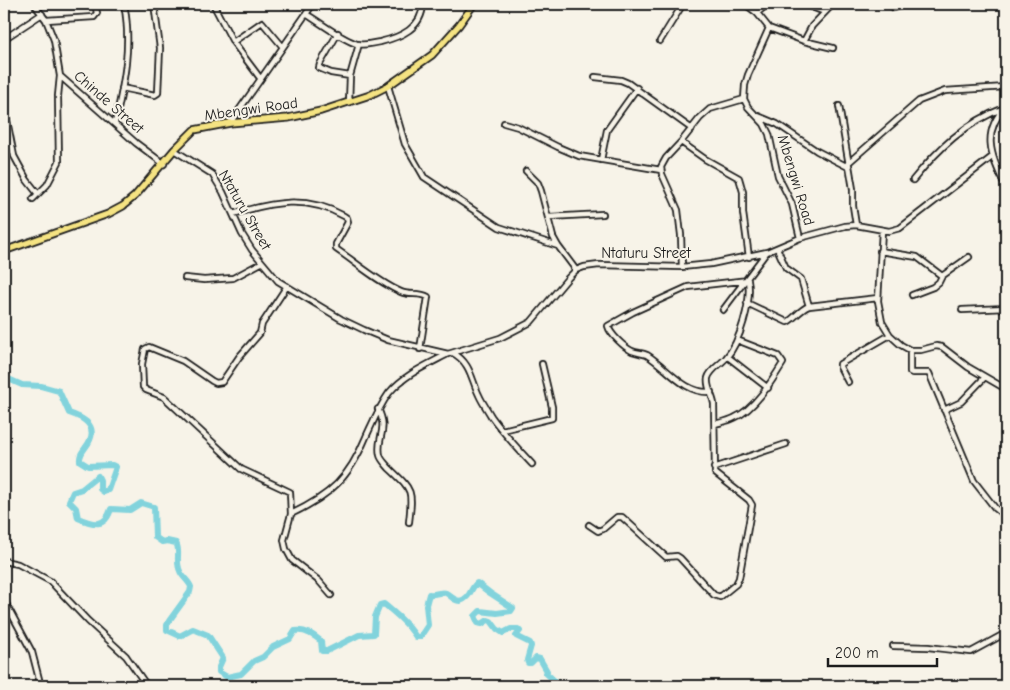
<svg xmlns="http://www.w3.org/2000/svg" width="1010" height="690" viewBox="0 0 1010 690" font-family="'Comic Neue',sans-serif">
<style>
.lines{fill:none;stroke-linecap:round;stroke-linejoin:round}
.river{stroke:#82d3dc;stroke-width:6}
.minor-casing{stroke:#1c1c1c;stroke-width:8}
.major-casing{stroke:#1c1c1c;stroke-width:9}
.minor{stroke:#f7f3e8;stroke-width:4.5}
.major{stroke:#f5e382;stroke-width:5.5}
.labels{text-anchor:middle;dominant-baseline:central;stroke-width:4;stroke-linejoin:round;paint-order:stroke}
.street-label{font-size:15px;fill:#1c1c1c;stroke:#f7f3e8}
</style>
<rect width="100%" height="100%" fill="#f7f3e8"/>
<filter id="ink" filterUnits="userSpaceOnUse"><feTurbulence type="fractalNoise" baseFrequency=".02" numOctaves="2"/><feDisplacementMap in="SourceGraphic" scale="10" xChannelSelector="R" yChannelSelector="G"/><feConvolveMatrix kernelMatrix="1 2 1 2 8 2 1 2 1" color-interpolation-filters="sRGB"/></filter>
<g filter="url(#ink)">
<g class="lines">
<!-- river -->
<path class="river" d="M4,377L22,385L41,386L59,391L69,413C81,417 97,424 90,440C87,448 79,452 80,461L88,466L112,465L116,467L108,490L104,492L100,489V480L98,476L82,489L73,492L69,501L76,508L78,518C94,525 105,528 111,509L130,510L141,503L154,507L155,537L162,542L167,541L176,543C181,551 175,561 180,571C182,577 189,581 191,587L190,592L169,621L167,625V630L180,636L193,629L208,635L223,658L219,667V672L227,677L241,674L254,661L263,657L273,647L290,639L295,631C305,629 314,635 321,641L322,651H327L359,635L374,634L375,617L380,605L384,604C396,614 408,624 416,637H420L428,625L426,605L429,594C435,595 442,591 446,593C452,596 452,600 460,601C471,598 470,588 477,583L490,593L513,608L511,611L497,613L480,611L475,616L478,623L482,624L488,620L491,621L497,629L503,633L511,629H518L520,631L516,636L530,643L531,646L527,660L528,663H531L536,658L540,659L547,671L546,673L560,686"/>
<!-- minor casing -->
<g class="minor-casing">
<path id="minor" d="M34,4L46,20L54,40L60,76L136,143L164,164
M213,4L233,42L260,78
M745,4L757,13L769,28L748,75L745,85L744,99L748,107L764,124L769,134L778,176L792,204L800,238
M803,4L825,12
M889,4L894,8L909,4
M757,13L768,4
M306,14C321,23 341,39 357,44C365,46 372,43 380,42C401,37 422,28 423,4
M46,20L94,17L97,13L95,4
M769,28L804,41L833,48
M338,33L320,64L319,68L331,73L350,76
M4,39L42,14
M660,41L683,4
M804,41L812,26L833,4
M233,42L262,22L283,47
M595,77L621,80L628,83L692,129
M388,86L405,144L424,177L499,227L558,246
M122,88L155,95L158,93L160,48L154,4
M349,102L350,76L359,44
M4,105L14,156L27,180L38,194
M839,106L853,189V206L856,225
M1006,106C979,135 993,158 1006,188
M758,116L777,124L817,151L848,167
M115,123C124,84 132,44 124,4
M230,123L313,4
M504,123L518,127L558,147L579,156L661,170
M681,142L705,159L739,178L743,192V213L749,257
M174,150L212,174L223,192L242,234L252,250L278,281L341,319L364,330L388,340L448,354L500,338L531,322L568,278L576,270L584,267L599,265L682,267L711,264L767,252L800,238L845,226L856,225L889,231L900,228L992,157
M601,160L607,130L637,88
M848,163L919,101L945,91L1006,87
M526,171L538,183L541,191L553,237L558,246L576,270
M913,180C938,149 966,122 1004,108L1006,111
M33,199L47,185L59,162L58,96L60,76
M233,214C273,202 306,195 344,216L347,218L348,222L336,244V249C358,264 378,282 401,292C410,296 420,292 428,297L420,349
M549,217L603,214
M882,230L878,301L882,322L890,335L901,345L910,350H921L936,346L942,347L968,367L1006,389
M777,248L786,268L801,279L809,306
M880,251L917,257L942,276
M682,267L681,235L678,210L662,174L661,167L666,158L681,142L700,118L710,109L744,99
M185,278L204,280L233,278L261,263
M287,286L262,324L260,333L239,357L222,382L216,383L212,381L183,361L149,347L145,349L142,364L143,387L146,390L164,397L241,469L290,492L291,514L284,540L286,549L292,560L319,581L331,595
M912,295L933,287L939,282L942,276L969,257
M747,303L787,322C792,321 799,310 809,306L878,298
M723,310L766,253
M962,310L1006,308
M910,350V372L912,373H929L974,481L995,508L1006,517
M453,353C471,363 471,379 479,395C482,402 487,409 491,416C503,433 518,449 532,464
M728,357L768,388
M848,382L840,367V364L890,335
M378,409C389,430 376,438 380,455C381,460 386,464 389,468C412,490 413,489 409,522
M944,410L961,402L985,377
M715,424C722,422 728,421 734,418C754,410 772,381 783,363L778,356L737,340
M502,430L552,418V407L542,364
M714,468L786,444
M291,514C331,495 349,478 366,437C373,422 379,407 389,393C404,375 427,365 446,355
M589,525L598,531L603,529L617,517H622L666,557L677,556L680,558L714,595L720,597L736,584L739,578L752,505L749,500L715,473L714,404C713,396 706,386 708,378C710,370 721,364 726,358C740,342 752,301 748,280L688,287L633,312L608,326C610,334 624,347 632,351C637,353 642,353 647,355C668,368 684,394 711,392
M4,561L18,564L50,581L88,621L126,656L147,686
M4,600L32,652L39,679V682L31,686
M893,646L928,647L971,652L1006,633"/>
</g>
<!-- major casing -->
<g class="major-casing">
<path id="major" d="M4,251L108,214L123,206L135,196L174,150L194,130L230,123L288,118L321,111L370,95L388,86L432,55L459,25L474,4"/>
</g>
<!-- minor -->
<use href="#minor" class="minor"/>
<!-- major -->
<use href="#major" class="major"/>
</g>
</g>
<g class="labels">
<!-- street labels -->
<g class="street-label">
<text transform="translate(109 102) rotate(41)">Chinde Street</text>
<text transform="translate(251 109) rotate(-8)">Mbengwi Road</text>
<text transform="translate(796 180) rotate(73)">Mbengwi Road</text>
<text transform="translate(245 210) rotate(60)">Ntaturu Street</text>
<text x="646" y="253">Ntaturu Street</text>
</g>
</g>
<!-- margin -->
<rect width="1010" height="690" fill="none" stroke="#f7f3e8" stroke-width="20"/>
<rect x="10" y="10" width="990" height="670" fill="none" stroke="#1c1c1c" stroke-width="2" filter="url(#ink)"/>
<!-- scale -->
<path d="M828 658v8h109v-8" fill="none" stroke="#1c1c1c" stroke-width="2.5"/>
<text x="835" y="658" font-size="15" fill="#1c1c1c" stroke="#f7f3e8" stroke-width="4" paint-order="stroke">200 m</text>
</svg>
